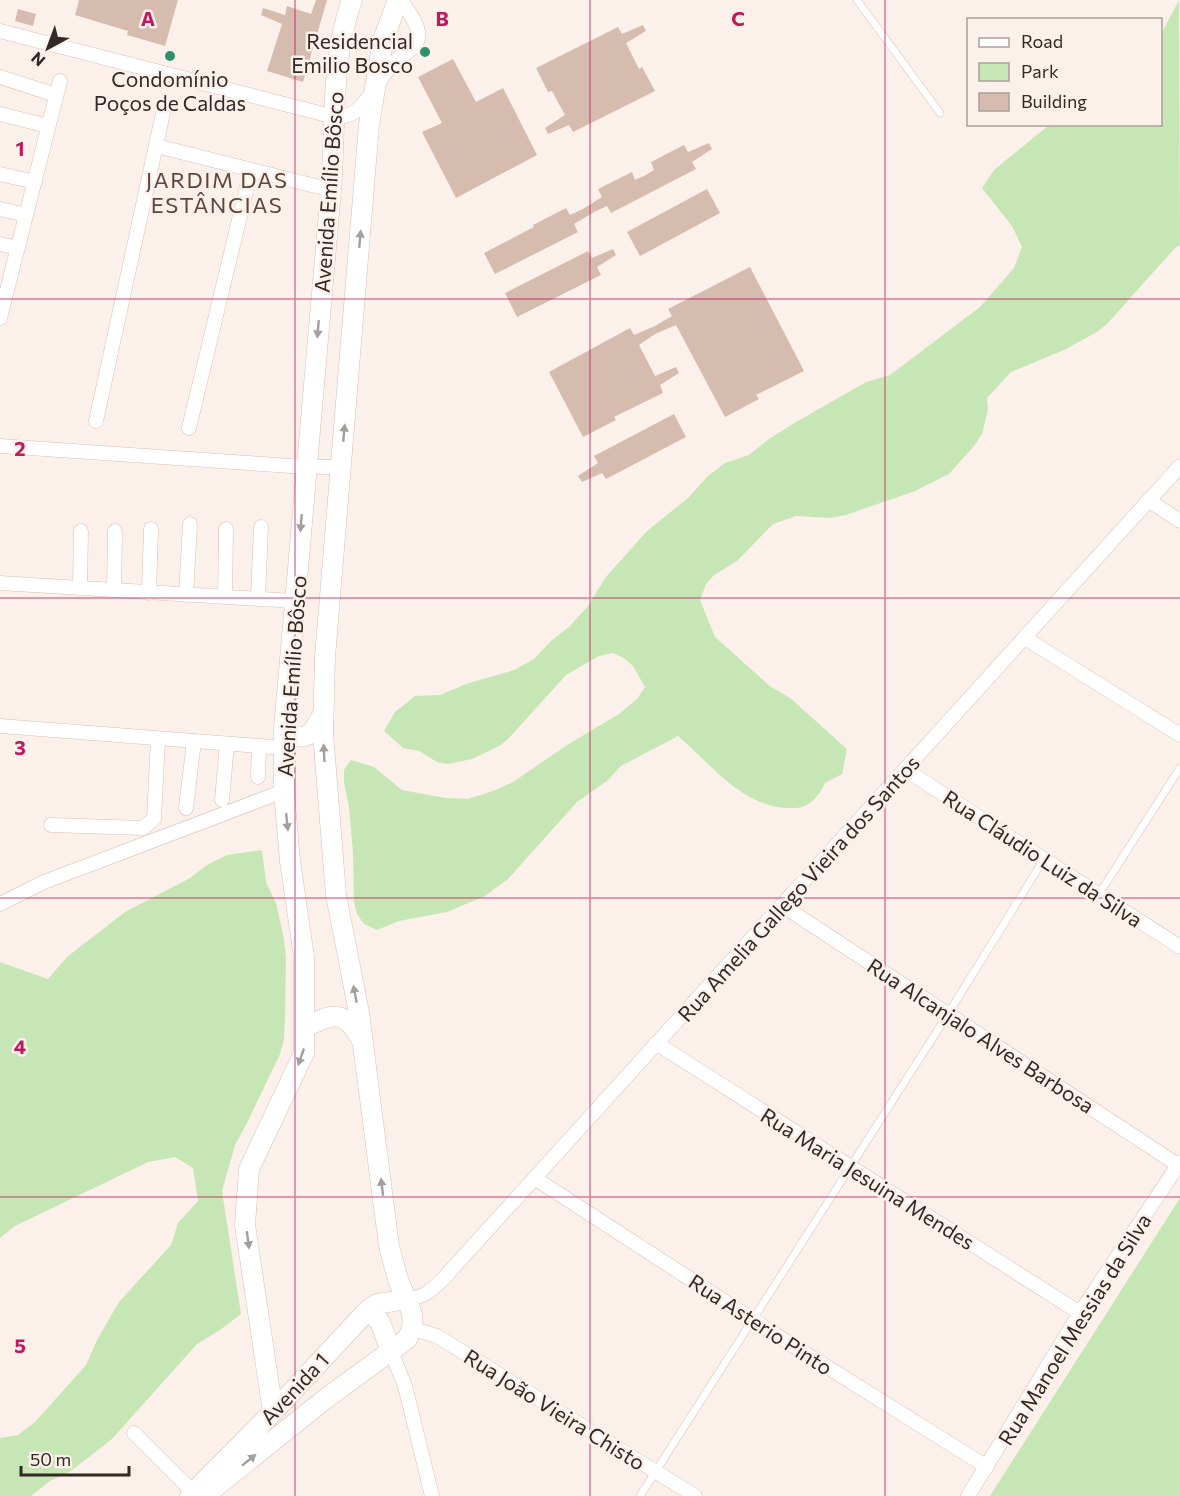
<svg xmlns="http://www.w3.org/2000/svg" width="1180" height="1496" viewBox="0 0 1180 1496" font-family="Commissioner,sans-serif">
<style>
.green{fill:#c6e7b5}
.building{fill:#d6bcaf}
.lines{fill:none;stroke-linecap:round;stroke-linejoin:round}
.service-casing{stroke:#dabfb3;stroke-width:8}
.minor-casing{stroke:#dabfb3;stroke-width:15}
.secondary-casing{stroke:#dabfb3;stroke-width:21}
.service{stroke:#fff;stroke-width:7}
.minor{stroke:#fff;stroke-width:14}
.secondary{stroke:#fff;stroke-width:20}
.oneway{fill:#a39f9c}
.grid{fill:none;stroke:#c2185b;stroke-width:1.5;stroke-opacity:0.55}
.poi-dot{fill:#319069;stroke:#fbf0ea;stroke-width:2}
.labels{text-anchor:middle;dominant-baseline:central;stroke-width:5;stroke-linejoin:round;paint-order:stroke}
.poi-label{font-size:21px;fill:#332924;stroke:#fbf0ea;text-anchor:end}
.street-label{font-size:21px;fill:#332924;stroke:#fbf0ea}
.neighbourhood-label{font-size:22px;letter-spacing:1.5px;fill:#5d473c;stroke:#fbf0ea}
.grid-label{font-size:20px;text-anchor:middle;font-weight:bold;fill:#c2185b;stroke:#fbf0ea;stroke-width:5;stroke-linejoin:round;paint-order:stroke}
</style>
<rect width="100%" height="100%" fill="#fbf0ea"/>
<!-- green -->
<path class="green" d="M1179,0L1180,245L1175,248L1107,324L1097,332L1064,350L1011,372L987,398L988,410L982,434L974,446L949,474L915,491L846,515L829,518L796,516L773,524L737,561L714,575L706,584L700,600L715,637L771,687L790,698L847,749L842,774L825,783C819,796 809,808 795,808C745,811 712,765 678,736L621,766L607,781L577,802L508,879L485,896L447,912L399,921L377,930L364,924L357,914L354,902L353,853L349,807L344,783V770L351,760L374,767L402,790L445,798L468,799L493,791L513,782L567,745L619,714L637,699L645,687L633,666L624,658L613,653L599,656L566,675L510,737L501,745L472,759L448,764L437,762L419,751L403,748L384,731L395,712L415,696L440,695L466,684L514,670L534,659L552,640L569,627L589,605L605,578L647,531L688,498L708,476L725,463L749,455L769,439L796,422L866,382L890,375L980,307L1014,268L1022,247L1012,226L982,188L994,170L1049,125L1160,124L1161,34Z
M262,850L266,882L276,903L284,939L286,957L285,1018L284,1040L280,1054L246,1125L235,1145L222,1191L241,1314L220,1330L197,1344L112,1439L71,1471L50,1481L31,1496H0V1438L18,1435L35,1422L86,1365L97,1340L119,1302L171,1245L178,1223L198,1201L193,1168L175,1157L148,1162L15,1226L0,1238V962L48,979L67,957L125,912L190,878L207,865L227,855Z
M1180,1198V1496H990Z"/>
<!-- building -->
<path class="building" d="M79,0H178L165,46L127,35L128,31L75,15Z
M316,0H327L303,82L267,71L282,24L261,15L263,8L285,15L287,6L311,14Z
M18,9L36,14L33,26L15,21Z
M643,25L646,31L626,43L639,69L642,67L655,91L573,132L569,125L548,134L545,128L565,115L552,91L548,92L536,68L618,27L622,34Z
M453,59L476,102L503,88L537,155L456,198L422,132L442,123L418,77Z
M709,143L712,149L692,162L696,169L611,213L607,206L594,212L574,224L578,232L495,274L484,253L534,227L533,225L566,208L570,215L583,209L602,197L598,189L632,172L635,180L646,175L654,170L651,162L684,145L688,152Z
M707,189L720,213L640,256L627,232Z
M613,249L616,255L597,267L601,275L517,317L505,293L588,251L592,258Z
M750,267L804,371L756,395L759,399L725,417L676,325L655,334L639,345L655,376L676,367L679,373L660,385L663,393L614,417L616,420L583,437L549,372L630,328L634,335L655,326L672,316L668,309Z
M674,414L686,437L606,479L602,473L582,482L578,476L598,463L594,456Z"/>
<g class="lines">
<!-- service casing -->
<g class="service-casing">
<path id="service" d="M857,0L940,113
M1099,894L1180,768
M640,1496L948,1014L1044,859"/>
</g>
<!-- minor casing -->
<g class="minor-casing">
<path id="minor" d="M0,31L335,117C343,117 349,116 356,111C374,96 382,71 400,57C408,51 417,48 418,37C420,25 407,10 401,0
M0,77L56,95
M0,114L48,126
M157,146L331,190
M0,174L35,182
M0,209L26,215
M0,244L18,248
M0,318L60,81
M96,421L163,113
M189,428L251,170
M0,446L306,467H341
M1148,500L1180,521
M0,583L294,601
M80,588L81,531
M114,590L115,531
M149,593L151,529
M186,595L190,524
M225,597L226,529
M258,599L261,527
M1025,638L1180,735
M0,726L285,748
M906,770L1180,947
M258,777L259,746
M222,800L227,744
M186,808L194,741
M51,825L143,828L154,819L158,739
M0,904L44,882L284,791
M783,906L1178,1165
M656,1043L1080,1313
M536,1179L781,1338L987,1467
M408,1299C425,1297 432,1290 444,1278L1180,466
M413,1329L437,1336L695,1496
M391,1351L405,1386L432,1496
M134,1433L193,1492
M968,1496L1080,1313L1180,1162"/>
</g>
<!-- secondary casing -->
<g class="secondary-casing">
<path id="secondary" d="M284,729C305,745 313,734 323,714
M304,1028C331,1014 344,1008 361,1039
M368,1310L380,1322L391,1351
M273,1412L245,1225L249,1169L304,1053V957L290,861L284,791V729L331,190C336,127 330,61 352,0
M190,1496L273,1412L368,1310L377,1304L408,1299
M204,1496L324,1400L407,1339C420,1317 407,1303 399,1282C395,1270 392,1257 389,1246L359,1013L336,895L323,733L325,657L369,125L383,40L398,0"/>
</g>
<!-- service -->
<use href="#service" class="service"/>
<!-- minor -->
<use href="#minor" class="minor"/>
<!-- secondary -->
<use href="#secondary" class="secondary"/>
</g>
<!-- one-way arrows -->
<defs><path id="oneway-solid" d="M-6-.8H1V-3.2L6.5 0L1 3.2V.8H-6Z" transform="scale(1.5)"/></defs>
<g class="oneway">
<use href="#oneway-solid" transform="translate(360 239) rotate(-85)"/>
<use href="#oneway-solid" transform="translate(318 329) rotate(95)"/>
<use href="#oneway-solid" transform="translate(344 433) rotate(-85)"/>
<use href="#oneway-solid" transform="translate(301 523) rotate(95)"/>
<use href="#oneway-solid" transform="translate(324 753) rotate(-93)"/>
<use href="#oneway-solid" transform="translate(287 822) rotate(84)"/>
<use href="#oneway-solid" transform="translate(355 994) rotate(-101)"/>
<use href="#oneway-solid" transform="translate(301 1057) rotate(109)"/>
<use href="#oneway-solid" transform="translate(382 1187) rotate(-97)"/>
<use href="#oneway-solid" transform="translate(248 1240) rotate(82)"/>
<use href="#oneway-solid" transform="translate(249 1460) rotate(-39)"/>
</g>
<!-- grid -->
<path class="grid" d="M295,0V1496M590,0V1496M885,0V1496M0,299H1180M0,598H1180M0,898H1180M0,1197H1180"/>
<!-- markers -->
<g class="poi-dot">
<circle cx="425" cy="52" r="6"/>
<circle cx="170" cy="56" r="6"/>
</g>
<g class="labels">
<!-- poi labels -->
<g class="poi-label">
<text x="413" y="40">Residencial<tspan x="413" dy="24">Emilio Bosco</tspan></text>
<text x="170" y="78" text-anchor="middle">Condomínio<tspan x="170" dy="24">Poços de Caldas</tspan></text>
</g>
<!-- street labels -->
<g class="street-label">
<text transform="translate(328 192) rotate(-86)">Avenida Emílio Bôsco</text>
<text transform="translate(291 676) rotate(-86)">Avenida Emílio Bôsco</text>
<text transform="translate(1043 858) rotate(33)">Rua Cláudio Luiz da Silva</text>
<text transform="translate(798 888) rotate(-48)">Rua Amelia Gallego Vieira dos Santos</text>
<text transform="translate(981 1035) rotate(33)">Rua Alcanjalo Alves Barbosa</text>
<text transform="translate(868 1178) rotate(32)">Rua Maria Jesuina Mendes</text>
<text transform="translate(761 1324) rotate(33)">Rua Asterio Pinto</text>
<text transform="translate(1074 1329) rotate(-58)">Rua Manoel Messias da Silva</text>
<text transform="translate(294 1388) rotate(-47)">Avenida 1</text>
<text transform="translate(555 1409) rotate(32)">Rua João Vieira Chisto</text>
</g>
<!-- neighbourhood labels -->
<g class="neighbourhood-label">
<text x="217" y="179">JARDIM DAS<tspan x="217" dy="25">ESTÂNCIAS</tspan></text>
</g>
</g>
<g class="grid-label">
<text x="148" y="26">A</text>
<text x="442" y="26">B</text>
<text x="738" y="26">C</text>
<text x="20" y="156">1</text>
<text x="20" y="456">2</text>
<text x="20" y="755">3</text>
<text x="20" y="1054">4</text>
<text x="20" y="1353">5</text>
</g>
<!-- legend -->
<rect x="967" y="18" width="195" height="108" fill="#fbf0ea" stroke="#aba09b" stroke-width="1.5"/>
<rect x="979" y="38" width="30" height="9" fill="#ffffff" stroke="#aba09b" stroke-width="1.5"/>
<text x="1021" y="48" font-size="18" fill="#332924">Road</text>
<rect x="979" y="63" width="30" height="18" fill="#c6e7b5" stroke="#aba09b" stroke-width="1.5"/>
<text x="1021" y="78" font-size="18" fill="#332924">Park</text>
<rect x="979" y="93" width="30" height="18" fill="#d6bcaf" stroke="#aba09b" stroke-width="1.5"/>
<text x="1021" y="108" font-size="18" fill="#332924">Building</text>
<!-- north arrow -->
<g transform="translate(48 48) rotate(221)" stroke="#fbf0ea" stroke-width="4.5" paint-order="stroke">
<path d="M0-4.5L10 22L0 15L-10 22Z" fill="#332924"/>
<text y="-9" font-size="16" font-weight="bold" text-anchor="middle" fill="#332924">N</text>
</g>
<!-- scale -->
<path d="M21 1466v9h108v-9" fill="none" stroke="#332924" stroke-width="3"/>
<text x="30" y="1466" font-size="18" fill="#332924" stroke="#fbf0ea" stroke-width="4.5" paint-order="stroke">50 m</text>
</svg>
